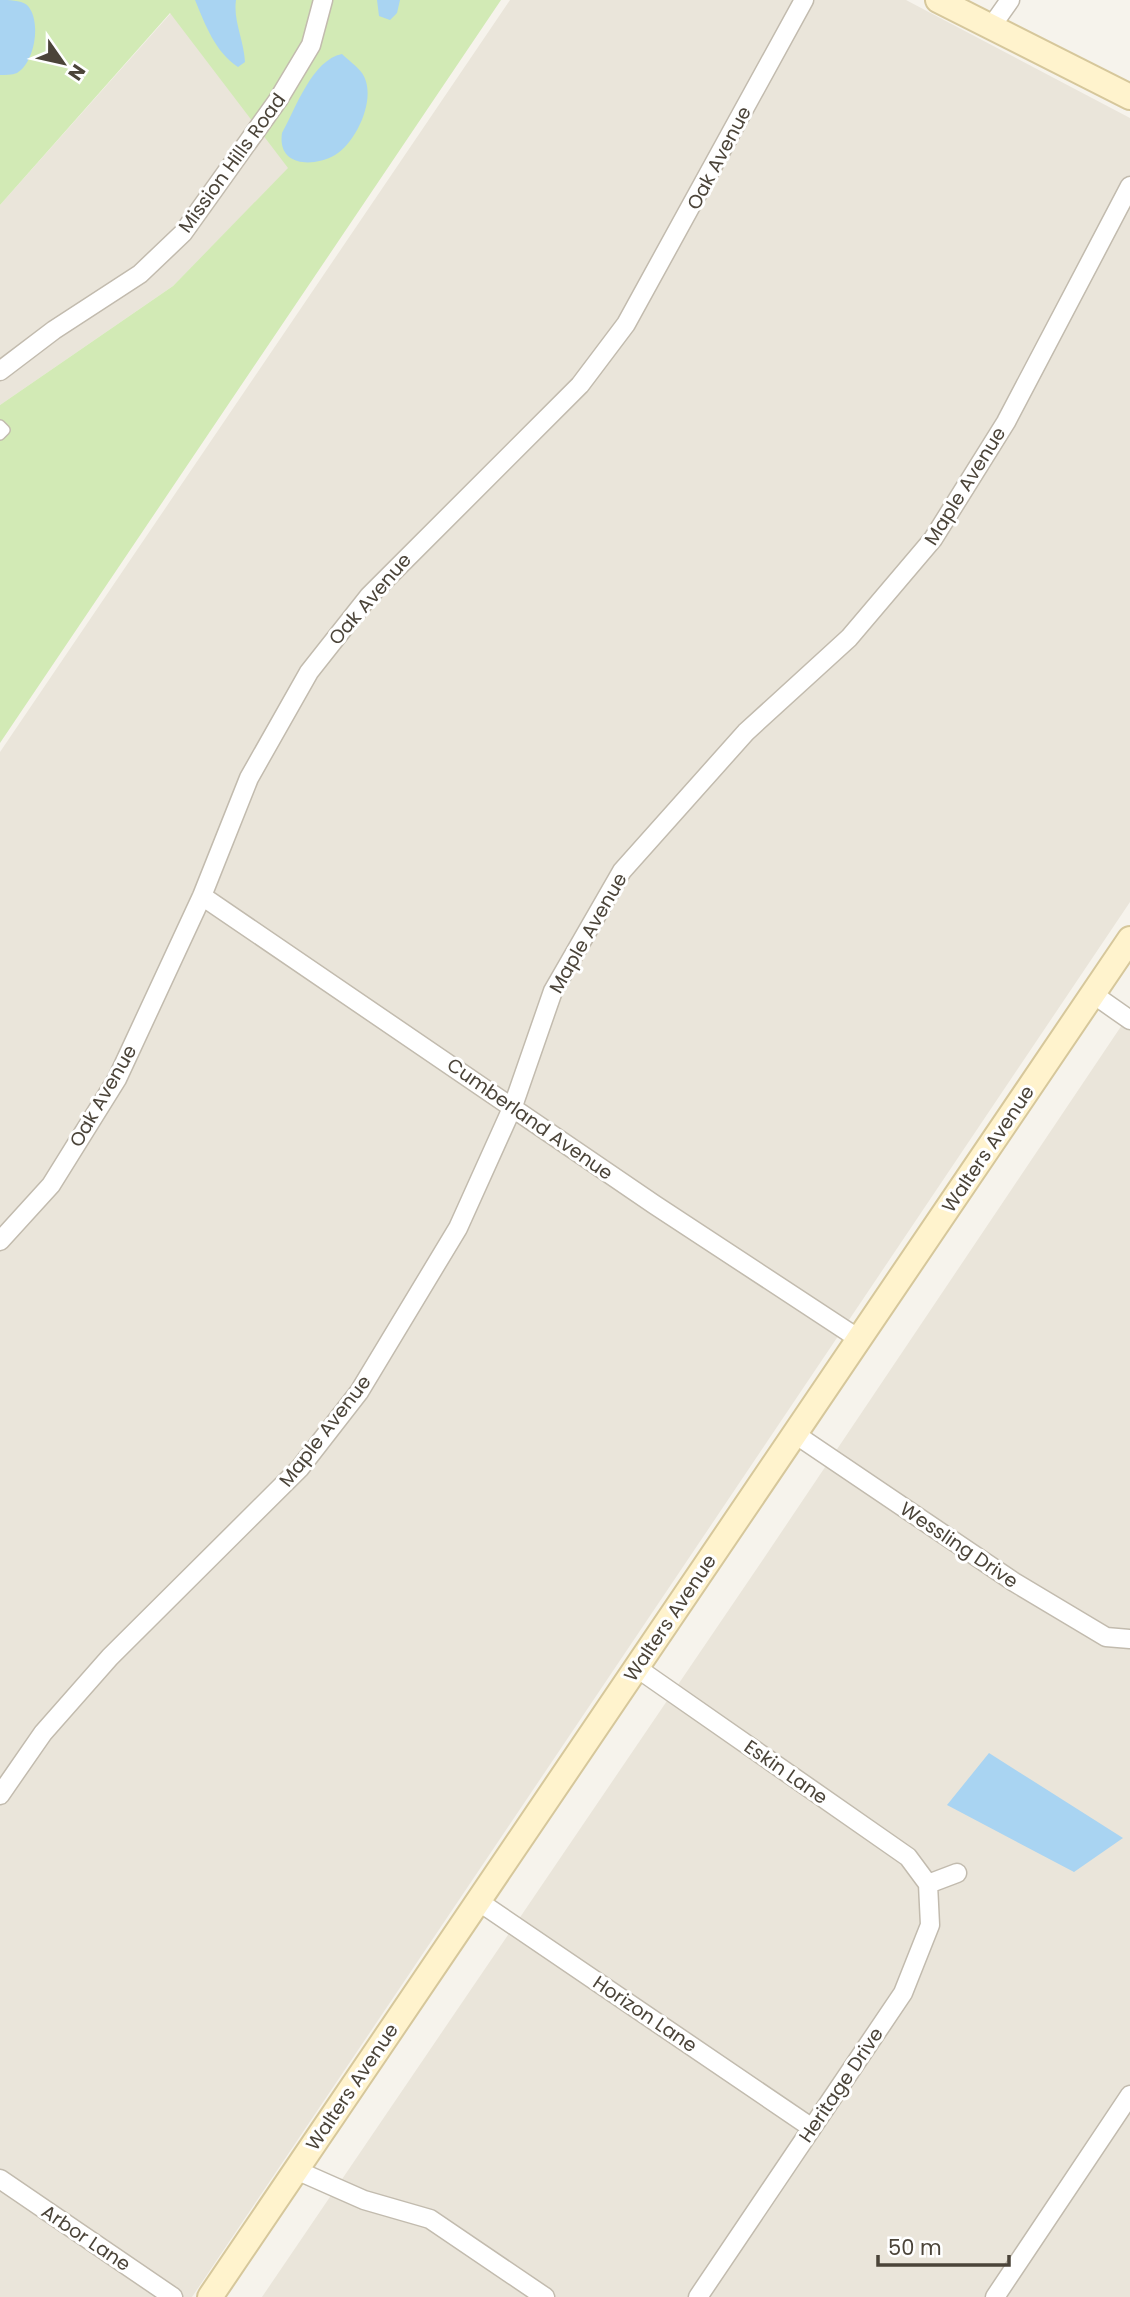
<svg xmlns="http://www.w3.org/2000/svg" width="1130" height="2297" viewBox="0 0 1130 2297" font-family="Poppins,sans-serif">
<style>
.residential{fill:#eae5da}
.green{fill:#d2eab5}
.water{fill:#a9d4f2}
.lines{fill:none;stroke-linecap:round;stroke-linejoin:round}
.lane-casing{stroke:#c2bbae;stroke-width:12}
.street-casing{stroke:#c2bbae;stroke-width:21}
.secondary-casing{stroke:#d6c79b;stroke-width:28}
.lane{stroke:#fff;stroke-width:9}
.street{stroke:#fff;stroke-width:18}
.secondary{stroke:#fff3cd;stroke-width:24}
.labels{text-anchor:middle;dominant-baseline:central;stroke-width:6;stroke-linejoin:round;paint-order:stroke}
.street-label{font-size:19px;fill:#4b4439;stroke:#fff}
</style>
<rect width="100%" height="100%" fill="#f6f3ec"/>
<!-- residential -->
<path class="residential" d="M510,0H906L1130,118V902L192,2297H0V752Z
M171,13L289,168L173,286L0,405V205Z
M1130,1013V2297H262L762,1561Z"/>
<!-- green -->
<path class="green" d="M0,0H501L0,743V405L173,286L288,168L170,13L0,205Z"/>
<!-- water -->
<path class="water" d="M0,0C9,0 20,0 27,5C42,20 35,63 17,73C12,75 5,75 0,75Z
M195,0H236C233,21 244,40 245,62L238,67C215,52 205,24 195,0Z
M377,0H400L397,13L390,20L379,16Z
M342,54C348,60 357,66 362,73C378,96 357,142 335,155C312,168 277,166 282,133C296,108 312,60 342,54Z
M989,1753L1123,1838L1074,1872L947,1805Z"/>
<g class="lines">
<!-- lane casing -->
<g class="lane-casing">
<path id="lane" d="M0,425L5,430L0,435"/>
</g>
<!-- street casing -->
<g class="street-casing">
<path id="street" d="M991,27L1010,0
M0,371L54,330L140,274L183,233L278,100L311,45L323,0
M202,896L655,1205L859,1339
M1093,994L1130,1020
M0,1241L51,1185L117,1079L202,896L249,778L309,672L369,596L580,385L626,324L804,0
M795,1434L1014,1582L1106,1637L1130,1639
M637,1668L908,1857L928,1884
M0,1795L43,1733L110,1657L300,1468L359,1392L458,1228L513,1106L553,991L622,871L746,732L849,638L933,539L1006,422L1130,186
M478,1901L812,2128
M296,2170L364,2200L430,2219L545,2297
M0,2179L173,2297
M698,2297L903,1993L930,1925L928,1884L957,1873
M995,2297L1130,2095"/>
</g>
<!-- secondary casing -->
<g class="secondary-casing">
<path id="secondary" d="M938,0L1130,97
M210,2297L1130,939"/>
</g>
<!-- lane -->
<use href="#lane" class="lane"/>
<!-- street -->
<use href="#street" class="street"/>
<!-- secondary -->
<use href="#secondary" class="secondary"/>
</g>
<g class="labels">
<!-- street labels -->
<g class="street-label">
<text transform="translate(719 158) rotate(-62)">Oak Avenue</text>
<text transform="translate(232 163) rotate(-54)">Mission Hills Road</text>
<text transform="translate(965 486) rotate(-58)">Maple Avenue</text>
<text transform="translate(370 599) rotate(-49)">Oak Avenue</text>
<text transform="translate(588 933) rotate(-60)">Maple Avenue</text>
<text transform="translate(103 1096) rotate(-60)">Oak Avenue</text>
<text transform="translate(530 1119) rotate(35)">Cumberland Avenue</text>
<text transform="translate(988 1149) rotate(-56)">Walters Avenue</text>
<text transform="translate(325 1431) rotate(-52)">Maple Avenue</text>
<text transform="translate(959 1545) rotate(34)">Wessling Drive</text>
<text transform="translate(670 1618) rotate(-56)">Walters Avenue</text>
<text transform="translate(786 1772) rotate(35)">Eskin Lane</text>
<text transform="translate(645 2014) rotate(34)">Horizon Lane</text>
<text transform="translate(841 2085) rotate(-56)">Heritage Drive</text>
<text transform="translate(352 2087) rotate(-56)">Walters Avenue</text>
<text transform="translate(86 2238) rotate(34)">Arbor Lane</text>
</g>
</g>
<!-- north arrow -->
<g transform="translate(63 63) rotate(124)" stroke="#ffffff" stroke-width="5" paint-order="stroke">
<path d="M0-5L12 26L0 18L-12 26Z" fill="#4b4439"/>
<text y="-10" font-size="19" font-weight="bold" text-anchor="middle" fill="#4b4439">N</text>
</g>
<!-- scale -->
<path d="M878 2255v10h131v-10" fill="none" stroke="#4b4439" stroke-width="3.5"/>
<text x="888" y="2255" font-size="21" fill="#4b4439" stroke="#ffffff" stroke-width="5" paint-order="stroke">50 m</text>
</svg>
